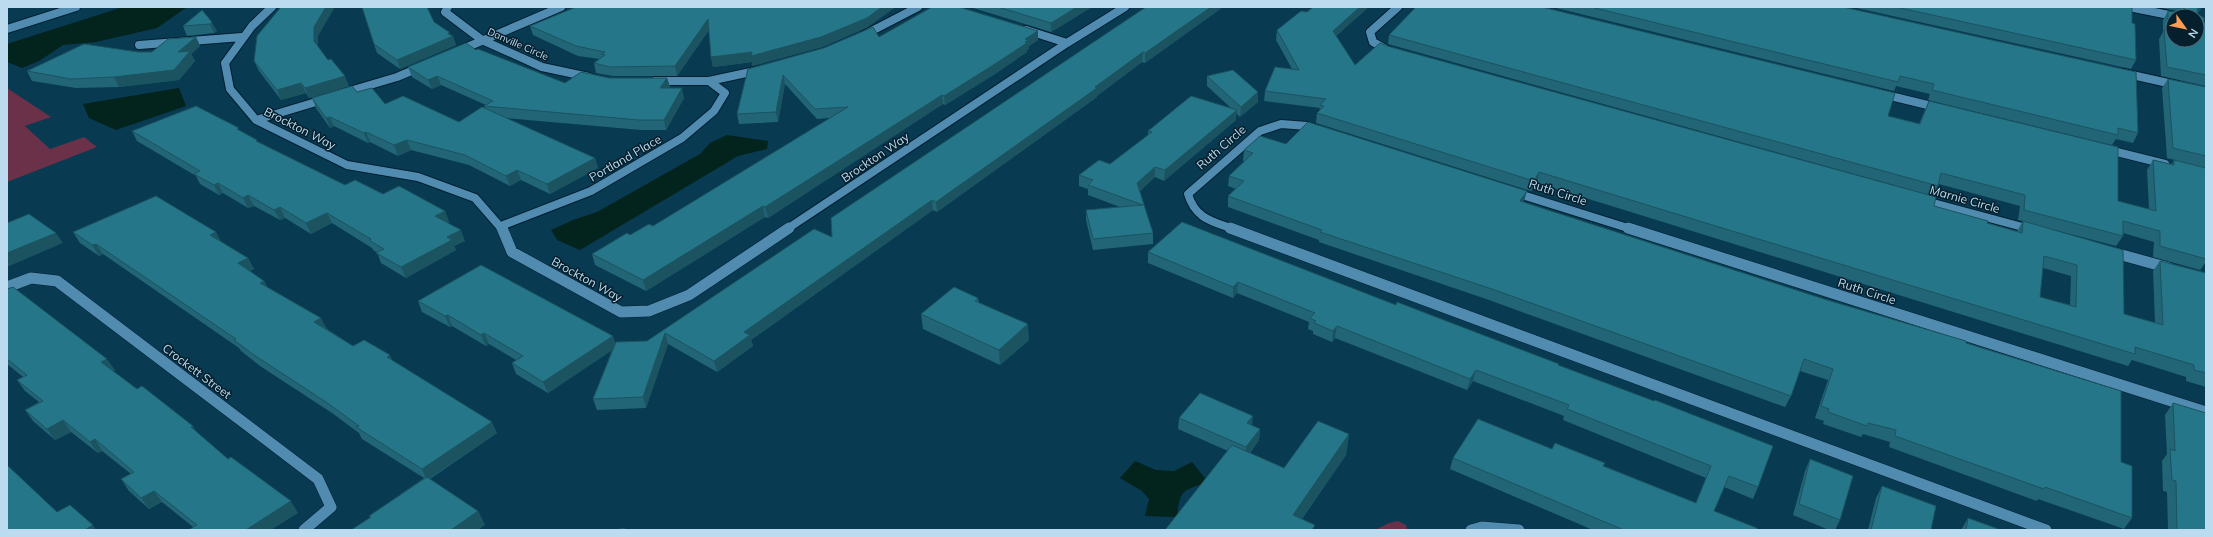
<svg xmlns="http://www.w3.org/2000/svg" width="2213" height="537" viewBox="0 0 2213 537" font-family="Mulish,sans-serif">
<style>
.green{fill:#6b3148}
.water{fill:#03231d}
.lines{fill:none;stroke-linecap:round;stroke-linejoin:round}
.minor-far1-casing{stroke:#002031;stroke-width:10}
.minor-casing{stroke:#002031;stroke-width:12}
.minor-far1{stroke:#518cb0;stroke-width:8}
.minor{stroke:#518cb0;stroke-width:11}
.wall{fill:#216576;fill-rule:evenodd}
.shaded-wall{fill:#1b5360}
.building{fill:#267689;stroke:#1b5360;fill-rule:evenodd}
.labels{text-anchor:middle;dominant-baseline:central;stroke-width:3;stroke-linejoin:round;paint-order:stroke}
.far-street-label{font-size:10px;fill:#bddbee;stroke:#061f2d}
.street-label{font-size:12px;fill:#bddbee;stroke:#061f2d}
</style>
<rect width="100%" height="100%" fill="#083a52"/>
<!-- green -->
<path class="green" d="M7,88L51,117L25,126L50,149L84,137L97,147L7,182Z
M1398,521L1406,525L1407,530H1375L1389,523Z"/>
<!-- water -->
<path class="water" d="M123,7H187L157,28L96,42L63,45L39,61L22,68L7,62V44Z
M179,88L186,106L116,130L89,118L83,104Z
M727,135L768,141L767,149L738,156L580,250L557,240L551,230L573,220L597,212L700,154L710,143Z
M1135,461L1156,470L1174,471L1192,462L1208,482C1182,491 1180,489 1177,517L1145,516L1149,499L1142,491L1120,478Z"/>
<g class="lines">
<!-- minor-far1 casing -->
<g class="minor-far1-casing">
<path id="minor-far1" d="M272,7L252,26L225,63L230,89L256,120L347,165L418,177L475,198L502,229
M448,7L445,12L482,40L542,67L589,77
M2129,7L2174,16
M7,29L76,7
M1026,30L1067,43
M864,35L918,7
M139,45L242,37
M458,51L561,7
M1389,51L1373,42L1370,32L1398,7
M2123,73L2177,85
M655,81H709L760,70
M343,93L397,77L421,67
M1882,94L1940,108
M256,120L326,99
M2105,149L2165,164
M1513,192L1631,229
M1922,200L2030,229
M501,226L591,191L682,138L714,111L725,93L709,81
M787,229L1067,43L1125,7
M1233,229C1211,221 1195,218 1188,194L1260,131L1281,124L1307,126L1316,129"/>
</g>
<!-- minor casing -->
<g class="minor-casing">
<path id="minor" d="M502,228L512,252L621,312L649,311L689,295L789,228
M1230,228L2046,530
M1628,228L2206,412
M2026,228L2032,230
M2111,252L2169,268
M7,287L31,278L57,281L318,479L331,507L304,530
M1471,530L1482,527L1519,530"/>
</g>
<!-- minor-far1 -->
<use href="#minor-far1" class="minor-far1"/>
<!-- minor -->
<use href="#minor" class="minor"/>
</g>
<!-- wall -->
<path class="wall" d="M970,7H1092L1051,32Z
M1146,7H1223L1145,63L1142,62L1097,96V97L937,212L933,210L751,340L753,346L717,372L668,344L646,408L597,410L593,399L612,350L548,393L516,374L512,363L516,360L489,344L486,346L452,326L450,327L422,312L418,301L615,343L647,341L832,237Z
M1552,7H1843L2138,133L2133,143L2116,139L2112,145L1928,100L1930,94L1896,86L1894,91Z
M1852,7H2132V23L2136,60L2131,69Z
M2162,7H2202L2197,14L2204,22L2206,23V86L2161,76L2159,39L2163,32V20L2168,11L2178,12L2177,11L2162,8Z
M202,10L217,31L214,33L187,36L183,26Z
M1307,12L1336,36L1355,65L1387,46L1934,206L1987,223L2017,231L2023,221L2018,220L2020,206L1939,184L1933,196L1388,44L1389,35L1888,116L1919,124L1929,101L2118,201L2149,209L2147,170L2153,160L2172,164L2174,160L2206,168V262L2200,270L2153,257L2154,242L2123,233V236L2116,246L2028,223L2123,250L2124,314L2155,323L2153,271L2160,261L2206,273V387L2186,381V377L2132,360L2128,366L1537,183L1531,191L1316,123L1317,113L1319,111L1320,108L1264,101L1265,91L1292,69L1276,40L1277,30ZM2043,268L2071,276L2070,305L2040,297Z
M434,22L449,32L450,35L453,36L456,45L400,69L377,53L374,44Z
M530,26L868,27L822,47L752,66V62L713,67L711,57L709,30L677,76H613L596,73L594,63L599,59L578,56L533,35Z
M1038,31V40L1029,46V49L1027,50V52L995,74L945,105L943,104L768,218L765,217L646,291L595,265L592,254L630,235L653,226L830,118L817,119L785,84L778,122L739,124L737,114L748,69L879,37Z
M318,36V47L328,60L349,86L309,98L306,93L281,100L259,71L254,61Z
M196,37L200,46L191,54L195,61L179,80L119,87L76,88L32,81L27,71L138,52H152Z
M476,50L565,83L609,78H667L670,87L669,88L684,98L666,130H641L506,118L595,158L598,168L550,194L521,180L510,186L469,165L411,150L398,156L370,142L368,143L334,126L330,128L316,108L312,98L357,92L385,104L459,122L485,108L484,106L486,105L441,85L432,89L412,77L408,67Z
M1207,76L1258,102L1240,117L1236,113V120L1164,181L1155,177L1140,191L1153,233V244L1093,250L1086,220V210L1120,207L1088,195V189L1079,186V175L1110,164L1148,136V131L1232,109L1207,86Z
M2168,79L2206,87V168L2167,158L2162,88Z
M132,131H241L258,142L345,185L383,194L445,211L449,222L447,223L465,241L454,246L456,250L406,278L381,263L377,252L374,251L372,248L332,223L311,234L285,218L280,220L254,206L248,208L223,193L219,195L200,184L196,176L137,141Z
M1286,144L1524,201L1523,202L1824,299L1966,343L2121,462L2132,518L2124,529L2038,499L2037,501L1889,447L1890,442L1863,434L1861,437L1823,424L1824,421L1815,418L1828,380L1800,371L1791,396L1785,407L1489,300L1319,242V240L1228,207V196L1236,189L1228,186L1229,176L1245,161H1243L1244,150Z
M73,232H216L221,242L248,258L254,269L250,271L264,281L268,288L327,329L353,346L392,360L497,433L430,479L478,511L485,525L370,517L369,516L424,478L362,439L359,433L332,413L260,366L241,351L239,348L103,254L99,256L80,243Z
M1148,252L1396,305L1559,364L1558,366L1758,487L1753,499L1724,487L1714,511L1757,530H1593L1450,469L1453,458L1552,449L1604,466L1696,503L1706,478L1563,420L1564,416L1473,381L1467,390L1335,338L1332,342L1313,334V331L1308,329L1309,322L1237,293L1233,298L1148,263Z
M7,289L115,370L113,371L137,389L196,432L228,459L298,513L193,527L162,502L149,509L129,491L121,479L131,474L102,451L98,453L71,432L55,440L33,421L25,410L39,402L25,391L17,380L23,377L7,364Z
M978,298L979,302L1029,340L1000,365L923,329L921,314Z
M2173,403L2206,530H2168L2167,492L2163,491L2162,461L2167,454L2165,415Z
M1179,418L1252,426L1260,429L1259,440L1250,453L1284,468L1349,434L1346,455L1302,519L1165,530L1228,451L1178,429Z
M1810,459L1840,520L1835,530H1829L1793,515L1805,471Z
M1882,486L1931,530H1868L1876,498Z
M1968,518L2001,530H1961Z"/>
<!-- shaded-wall -->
<path class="shaded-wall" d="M326,7H335L318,36V51L314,41V27Z
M882,7H896L868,27L822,47L752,66V62L713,67L711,57L752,52Z
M1077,7H1092L1051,32V23Z
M1211,7H1223L1145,63V53Z
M1360,7H1369L1332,40L1333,31Z
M2201,7H2202L2197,15L2198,8Z
M708,19L710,28L677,76L675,66Z
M212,22L217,31L214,33L210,24Z
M1038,31V40L1029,46V49L1027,50V52L995,74L945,105L944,96L1025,39Z
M449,32L451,37L453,36L456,45L400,69L397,60L448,34Z
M196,37L200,46L191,54L195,61L179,80L119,87L114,77L178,52Z
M1143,52L1142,62L1097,96V97L937,212L936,202L1095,87Z
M783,75L785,84L778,122L776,112Z
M345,76L349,86L309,98L305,88Z
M437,76L441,85L432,89L428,80Z
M667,78L670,87L662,98L660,88Z
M301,83L306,93L281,100L277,90Z
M682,88L684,98L666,130L664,120Z
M1258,92V102L1240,117L1241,107Z
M942,95L943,104L768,218L765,207Z
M1237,110L1236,120L1164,181L1165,170Z
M330,117L334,126L330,128L326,118Z
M366,132L370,142L368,143L364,133Z
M407,140L411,150L398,156L394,145Z
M595,158L598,168L550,194L547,184Z
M1155,167V177L1137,193V183Z
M517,170L521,180L510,186L506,176Z
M1539,172L1537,183L1531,191L1534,181Z
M218,183L223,193L219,195L214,185Z
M1527,191L1524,201L1517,212L1520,201Z
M248,195L254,206L248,208L243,198Z
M932,200L933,210L751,340L753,346L717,372L714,361L744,332Z
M763,206L765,217L646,291L643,280Z
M280,207L285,218L280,220L274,210Z
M445,211L449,222L440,227L435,216Z
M327,213L332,223L311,234L306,223Z
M461,230L465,241L454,246L456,250L406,278L401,267L447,237Z
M216,232L222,243L210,235Z
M56,233L63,243L7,267V253Z
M96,244L103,254L99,256L92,245Z
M248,258L254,269L244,274L238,263Z
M264,281L270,292L260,283Z
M1238,282L1237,293L1233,298V287Z
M448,315L452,326L450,327L445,316Z
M321,318L327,329L314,322Z
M1028,324L1029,340L1000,365L999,350Z
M1337,326L1335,338L1332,342L1333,331Z
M484,333L489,344L486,346L481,335Z
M665,333L668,344L646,408L643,397Z
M613,336L617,347L548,393L543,382Z
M390,355L395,366L387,357Z
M107,359L115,370L109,373L101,362Z
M1476,370L1473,381L1467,390L1470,379Z
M1253,416L1252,427L1247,423Z
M63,420L71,432L55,440L47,429Z
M492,422L497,433L427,480L422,469Z
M193,426L200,437L191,427Z
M1260,429L1259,440L1245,458L1246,447Z
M1349,434L1346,455L1294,530L1293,515Z
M95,439L102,451L98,453L90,442Z
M154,491L162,502L149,509L141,498Z
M291,501L298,513L271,530H246Z
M478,511L485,525L478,530H451Z
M93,525L96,530H85Z"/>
<!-- building -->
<path class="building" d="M281,7H326L314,27V41L328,60L331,59L345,76L305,88L301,83L277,90L254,61L257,36Z
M362,7H427L434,22L449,32L448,34L453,36L397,60L374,44Z
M576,7H882L867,18L821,37L751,56L752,52L711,57L708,19L675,66L610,67L594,63L605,55L601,54L605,52L576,46L530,26Z
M932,7H959L1038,31L1025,39L1029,40L1025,42L1027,43L995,64L944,96L942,95L765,207L763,206L643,280L592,254L627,233L630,235L649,224L653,226L848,107L815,109L783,75L776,112L737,114L748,69L824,48L873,27L879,37Z
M998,7H1077L1051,23Z
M1146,7H1211L1145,53L1143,52L1095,87L1097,88L936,202L932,200L744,332L750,335L714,361L665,333L643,397L593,399L616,342L647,341L814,229L832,237L831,218Z
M1313,7H1360L1333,31L1355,65L1380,43L1387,46L1936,197L1934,206L1988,221L1987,223L2022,233L2023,221L2123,250L2124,314L2163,325L2160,261L2206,273V373L2194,370V365L2135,347V354L1539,172L1534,181L1317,113L1324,106L1320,105L1326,99L1265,91L1275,67L1299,70L1277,30L1301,11L1307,12ZM2044,256L2077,265L2076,307L2040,297Z
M1416,7H1542L1895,93L1888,116L1920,124L1929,101L2118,147V201L2156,211L2153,160L2174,165V160L2206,168V259L2160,246V231L2123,221V236L2024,210L2025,195L1941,173L1938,186L1389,35Z
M1591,7H1843L2136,72L2138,133L2118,128V135L1932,90L1934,84L1900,76L1898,82Z
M1896,7H2132V23L2135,24L2136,60Z
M2184,7H2201L2198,8L2197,14L2204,18V22L2206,23V75L2167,67L2164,30L2168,31V11L2181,13L2185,8ZM2173,16H2197V40H2173Z
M202,10L212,22L210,24L183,26Z
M196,37L178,52L190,51L174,70L114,77L71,79L27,71L84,44L138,52H152L168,39Z
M466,43L476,50L478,49L565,83L581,72L609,78H667L660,88H682L664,120H639L484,106L493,101L437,76L428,80L408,67Z
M1233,70L1258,92L1241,107L1207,76Z
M2168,79L2206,87V156L2173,148Z
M352,86L357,92L372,88L385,104L403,96L459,122L482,107L595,158L547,184L517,170L506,176L465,155L407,140L394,145L366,132L364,133L330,117L326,118L312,98Z
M1191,96L1237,110L1165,170L1155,167L1137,183L1153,233L1093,239L1086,210L1143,205L1088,185L1093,180L1079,175L1099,160L1110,164L1152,132L1148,131Z
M196,106L239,128L237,129L257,140L256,141L345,185L355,180L383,194L399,186L445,211L435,216L461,230L447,237L452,240L401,267L376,253L384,249L369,240L371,239L327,213L306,223L280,207L274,210L248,195L243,198L218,183L214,185L194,174L200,171L132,131Z
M1308,122L1527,191L1520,201L1824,299L1966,341V343L2121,391V462L2132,466V518L2045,487L2044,489L1895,436L1896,430L1868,423L1867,426L1828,412L1829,409L1821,406L1833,369L1804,359L1791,396L1492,289L1320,232L1322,230L1228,196L1244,181L1229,176L1253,153L1244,150L1260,136L1286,144Z
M156,196L216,232L210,235L248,258L238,263L264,281L260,283L321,318L314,322L353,346L364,340L390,355L387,357L492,422L422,469L356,427L359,426L326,402L254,355L234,340L236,339L96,244L92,245L73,232Z
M29,214L56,233L7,253V223Z
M1182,222L1396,305L1397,302L1436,317L1559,364L1558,365L1654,401L1655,400L1773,446L1758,487L1729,476L1714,511L1757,528V530H1624L1453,458L1478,419L1552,449L1555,443L1605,463L1603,466L1696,503L1711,466L1567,409L1569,405L1476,370L1470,379L1337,326L1333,331L1314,323L1316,321L1310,318L1315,313L1238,282L1233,287L1148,252Z
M481,265L613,336L543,382L512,363L523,356L484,333L481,335L448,315L445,316L418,301Z
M13,287L107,359L101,362L137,389L142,386L193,426L191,427L228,459L231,457L291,501L246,530H191L190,529L197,525L154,491L141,498L121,479L134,472L95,439L90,442L63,420L47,429L25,410L43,401L17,380L27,375L7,359V289Z
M954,287L978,298L975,301L1028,324L999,350L921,314Z
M1200,393L1253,416L1247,423L1260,429L1246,447L1179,418Z
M2173,403L2206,413V530H2177L2176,481L2172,480L2170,449L2175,451Z
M1318,421L1349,434L1293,515L1315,525L1312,530H1165L1232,445L1284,468Z
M1810,459L1853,476L1840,520L1799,504Z
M7,465L57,512L70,505L93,525L85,530H7Z
M427,477L478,511L451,530H351L371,517L369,516Z
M1882,486L1936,506L1931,530H1871Z
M1968,518L2001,530H1966Z
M624,528L625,530H617Z"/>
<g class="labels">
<!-- far-street labels -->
<g class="far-street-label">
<text transform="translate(518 44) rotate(24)">Danville Circle</text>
</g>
<!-- street labels -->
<g class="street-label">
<text transform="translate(300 128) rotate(27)">Brockton Way</text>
<text transform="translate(1221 147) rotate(-41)">Ruth Circle</text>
<text transform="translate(875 157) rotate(-34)">Brockton Way</text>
<text transform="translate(625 158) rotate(-30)">Portland Place</text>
<text transform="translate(1558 192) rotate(18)">Ruth Circle</text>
<text transform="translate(1965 199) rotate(16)">Marnie Circle</text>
<text transform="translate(587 279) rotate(29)">Brockton Way</text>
<text transform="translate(1867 291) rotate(18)">Ruth Circle</text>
<text transform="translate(197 371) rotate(37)">Crockett Street</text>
</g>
</g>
<!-- border -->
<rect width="2213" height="537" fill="none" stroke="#bddbee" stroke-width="16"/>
<!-- north arrow -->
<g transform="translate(2185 28) rotate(123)"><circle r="19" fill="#061f2d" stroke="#4f6a7a"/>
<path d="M0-3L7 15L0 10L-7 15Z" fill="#fc9d53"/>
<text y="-6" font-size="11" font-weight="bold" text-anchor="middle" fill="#bddbee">N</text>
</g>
</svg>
